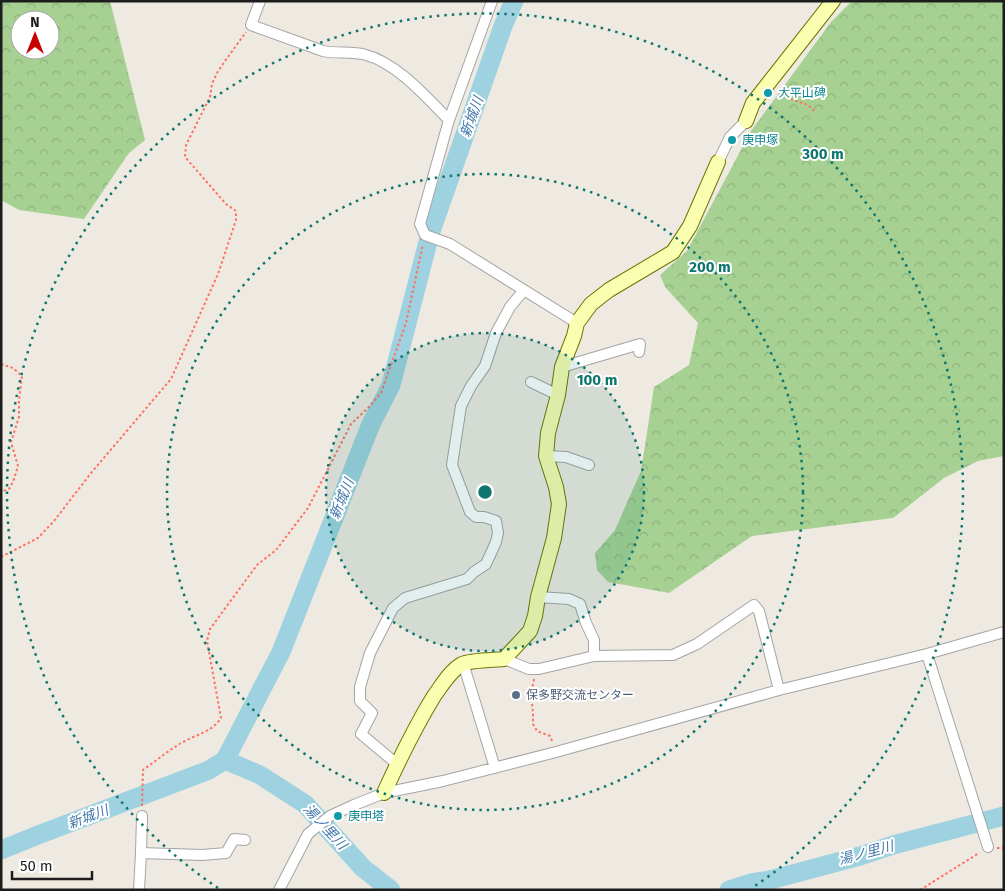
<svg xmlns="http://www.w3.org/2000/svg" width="1005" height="891" viewBox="0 0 1005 891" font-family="'Fira Sans','Noto Sans JP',sans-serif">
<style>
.forest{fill:url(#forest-crowns);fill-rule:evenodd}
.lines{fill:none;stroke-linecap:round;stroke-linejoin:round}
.river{stroke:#9ed2e0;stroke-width:19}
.street-casing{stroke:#a4a4a4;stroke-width:12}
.secondary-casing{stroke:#6b7700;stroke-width:16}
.path{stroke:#ff7162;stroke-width:2;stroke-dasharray:2.5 2.5;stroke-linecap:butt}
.street{stroke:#fff;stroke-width:10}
.secondary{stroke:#fafeb0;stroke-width:14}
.ring{fill:none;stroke:#0f766e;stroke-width:2.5;stroke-dasharray:2.5 5}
.culture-dot{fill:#0f9aa8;stroke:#fff;stroke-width:2}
.service-dot{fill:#5c6f8a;stroke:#fff;stroke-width:2}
.labels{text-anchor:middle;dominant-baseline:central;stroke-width:4;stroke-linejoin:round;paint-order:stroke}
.culture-label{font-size:12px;fill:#0d838f;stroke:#fff;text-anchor:start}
.service-label{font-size:12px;fill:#4e5e75;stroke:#fff;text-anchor:start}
.water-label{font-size:14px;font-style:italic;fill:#4076ab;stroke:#fff}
.centre{fill:#0f766e;stroke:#fff;stroke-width:2.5}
.ring-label{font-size:15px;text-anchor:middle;font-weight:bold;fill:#0f766e;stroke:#fff;stroke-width:4;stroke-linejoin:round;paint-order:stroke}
</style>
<defs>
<pattern id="forest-crowns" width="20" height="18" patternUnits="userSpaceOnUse" patternTransform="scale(1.25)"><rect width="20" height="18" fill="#a6d193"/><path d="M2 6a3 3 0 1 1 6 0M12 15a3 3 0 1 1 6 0" fill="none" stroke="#8eb37e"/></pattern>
</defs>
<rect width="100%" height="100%" fill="#efeae1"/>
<!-- forest -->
<path class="forest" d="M1,1H110L145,140L129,153L84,219L19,210L1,200ZM20,20H50V50H20Z
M852,1H1004V456L978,461L944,478L893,518L752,536L669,593L608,582L597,570L595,553L615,530L641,471L654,387L689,365L698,323L665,287L660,275L687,251L751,131L831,22Z"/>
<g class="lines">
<!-- river -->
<path class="river" d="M225,760L260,775L305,804L363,868L391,890
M1,850L38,835L209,770L225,760L281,652L371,424L391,385L430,234L503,26L514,1
M729,890L751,883L770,880L860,856L893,845L1004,816"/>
<!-- street casing -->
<g class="street-casing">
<path id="street" d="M260,1L251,25L323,51C337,54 352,51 366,55C397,63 427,98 449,120
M492,1L449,120L420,224L425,235L450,244L577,323
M718,162L730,137L746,121
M562,367L640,344L639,352
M531,382L558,395
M546,456L566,457L589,465
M538,597L569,599L580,604L586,623L594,640V656
M927,654L988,847
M504,659L529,669H539L594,656L673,655L697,644L754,605L759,611L779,690
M463,663L495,768
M397,764L361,734L372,713L360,701V687L370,653L393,608L405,598L467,579L474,572L486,564L496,542L498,533L496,521L484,517H476L470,512L452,465L461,406L471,386L485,366L496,333L510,307L524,290
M141,853L202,855L226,853L234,839L245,840
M139,890L141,853L142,816
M279,890L308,834L330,816L354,805L384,793L443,781L556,752L779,690L927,654L1004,632"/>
</g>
<!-- secondary casing -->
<g class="secondary-casing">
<path id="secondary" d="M746,121L753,103L833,1
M384,793C399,760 415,727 434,696C442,685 450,671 462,664C471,660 494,660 504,659L530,631L535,616L538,597L554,538L559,504L556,487L546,456L548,433L558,395L562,367L574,336L577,323L591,304L609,290L673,252L690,226L718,162"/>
</g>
<!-- path -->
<path class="path" d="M778,90C783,93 787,97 792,99C802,104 807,102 814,111
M1,364L13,368L22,376L19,400V417L11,442L18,466L14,479L10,488L1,492
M1,557L38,538L54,521L91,473L171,379L218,274L236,220V211L226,204L185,157L186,145L210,97L212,84L217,73L225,61L246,32
M534,679L532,690V703L533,713V724L537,731L550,736L553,743
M142,806L143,770C157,760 170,749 185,741C198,734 213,731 221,718L207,641L210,629L257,565L276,550L308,508L351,424L368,408L381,393L406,323L423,244
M997,848H1004
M920,890L979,853"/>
<!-- street -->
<use href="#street" class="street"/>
<!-- secondary -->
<use href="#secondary" class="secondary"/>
</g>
<!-- distance rings -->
<circle cx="485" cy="492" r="159" fill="#0f766e" fill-opacity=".12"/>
<g class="ring">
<circle cx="485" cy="492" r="159"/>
<circle cx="485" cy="492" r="318"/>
<path d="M218 888A478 478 0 1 1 752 888"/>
</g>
<!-- markers -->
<g class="culture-dot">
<circle cx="768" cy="93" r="5"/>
<circle cx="732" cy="140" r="5"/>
<circle cx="338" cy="816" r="5"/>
</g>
<circle class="service-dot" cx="516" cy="695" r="5"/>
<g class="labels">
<!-- culture labels -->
<g class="culture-label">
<text x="778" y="93">大平山碑</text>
<text x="742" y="140">庚申塚</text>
<text x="348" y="816">庚申塔</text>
</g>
<!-- service labels -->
<g class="service-label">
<text x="526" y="695">保多野交流センター</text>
</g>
<!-- water labels -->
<g class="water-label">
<text transform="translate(472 117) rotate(-70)">新城川</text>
<text transform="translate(342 499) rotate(-68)">新城川</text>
<text transform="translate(88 817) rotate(-21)">新城川</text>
<text transform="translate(325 827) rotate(47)">湯ノ里川</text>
<text transform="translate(866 853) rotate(-15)">湯ノ里川</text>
</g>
</g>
<circle cx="485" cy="492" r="8" class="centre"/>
<g class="ring-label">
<text x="823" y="159">300 m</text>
<text x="710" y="272">200 m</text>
<text x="597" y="385">100 m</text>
</g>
<!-- border -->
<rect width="1005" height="891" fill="none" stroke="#1d1d1d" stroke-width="5"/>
<!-- north arrow -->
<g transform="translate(35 35)"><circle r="24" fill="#ffffff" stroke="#a5a5a5"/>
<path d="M0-4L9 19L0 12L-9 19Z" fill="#c90001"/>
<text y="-8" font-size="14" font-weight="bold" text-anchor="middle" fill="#1d1d1d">N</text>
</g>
<!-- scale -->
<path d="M12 871v8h80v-8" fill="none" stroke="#1d1d1d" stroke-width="2.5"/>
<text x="20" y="871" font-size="15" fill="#1d1d1d" stroke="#ffffff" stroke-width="4" paint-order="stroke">50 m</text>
</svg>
